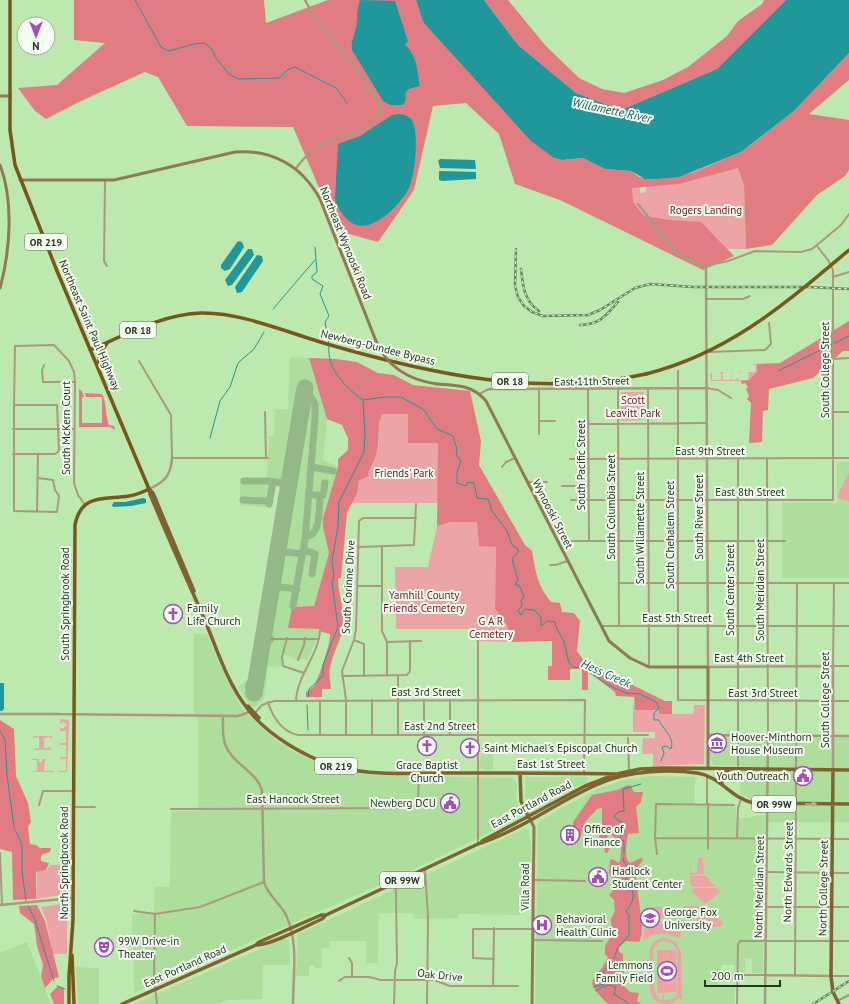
<svg xmlns="http://www.w3.org/2000/svg" width="849" height="1004" viewBox="0 0 849 1004" font-family="'PT Sans',sans-serif">
<style>
.built{fill:#adde9c;fill-rule:evenodd}
.green{fill:#eda4a6;fill-rule:evenodd}
.forest{fill:#e17d82}
.water{fill:#20989b}
.lines{fill:none;stroke-linecap:round;stroke-linejoin:round}
.stream{stroke:#20989b;stroke-width:1}
.taxiway{stroke:#94b887;stroke-width:7}
.runway{stroke:#94b887;stroke-width:17}
.minor{stroke:#aa997f;stroke-width:2}
.tertiary{stroke:#aa997f;stroke-width:2.5}
.secondary{stroke:#927952;stroke-width:3}
.primary{stroke:#806230;stroke-width:3.5}
.trunk{stroke:#78581a;stroke-width:3.5}
.rail-casing{stroke:#6a8760;stroke-width:2.5}
.rail{stroke:#f5fef2;stroke-width:1;stroke-dasharray:3;stroke-linecap:butt}
.secondary-bridge{stroke:#927952;stroke-width:3}
.trunk-bridge{stroke:#78581a;stroke-width:3.5}
.oneway{fill:#bab091}
.labels{text-anchor:middle;dominant-baseline:central;stroke-width:4;stroke-linejoin:round;paint-order:stroke}
.shield{fill:#f5fef2;stroke:#63725e;stroke-width:1}
.shield-label{font-size:10px;font-weight:bold;fill:#25361f}
.park-label{font-size:11px;fill:#701624;stroke:#f5fef2}
.street-label{font-size:11px;fill:#25361f;stroke:#f5fef2}
.poi-label{font-size:11px;fill:#25361f;stroke:#f5fef2;text-anchor:start}
.water-label{font-size:12px;font-style:italic;fill:#1d5a5c;stroke:#f5fef2}
</style>
<rect width="100%" height="100%" fill="#bde9ae"/>
<!-- built -->
<path class="built" d="M290,357L309,358L327,419L323,460L338,467L326,506L325,535L329,553L314,606L292,607L288,628L319,629L316,641L307,661L302,659L299,661L281,653V666L268,667L264,699L255,707H252L248,703L238,687L249,679L253,672L284,487L274,485L270,508L240,505V478H267L269,436H274L275,409H288Z
M837,462H849V578H782V502L837,503Z
M194,634H207L221,668L243,710L279,742L293,751L322,765L354,773L370,775L513,778L517,784L516,799L520,814L518,818L507,824L400,876L134,993L132,915L154,912L155,887H170L171,811H198V720L194,712Z
M708,735L849,737V822H767V808L764,801L752,800L740,794L741,765H714L712,762L708,753Z
M481,753H493V770H484L479,767Z
M651,776L695,777V805L736,806V818H752V816L765,815L763,973H752V958H745V973H735V980H719V987H735V1004H535L538,825L541,820L597,789L623,780ZM721,965H735V972H721Z
M526,777H587V782L531,811L527,805L525,796Z
M524,829L529,831L531,850V905H520V915L459,914L458,918L414,919L413,913H379L378,963H366V941H330L329,948H322V968H315V965H309V976H296L298,934Z
M285,938L289,941L290,965H263L262,999L228,1000L218,1004H134Z
M27,942L51,1004H0V953Z
M76,967L99,968V1004H78Z"/>
<!-- green -->
<path class="green" d="M735,155L744,185L746,249H703L675,257L629,201L631,171L639,177L640,193L646,192L645,179Z
M750,364H757V372L749,381H711L710,373H714H712V380H721V373L719,372H724L722,374L723,380H731L732,373L730,372H732V380L739,379V373L737,372H741L739,373V380H748L749,373L747,372H755L756,365Z
M621,392H644V420L621,421Z
M382,413L408,414L438,443L439,503H352C355,496 357,486 360,480C366,471 374,464 377,453C381,440 377,426 382,413Z
M849,472V502L837,497Z
M451,522H477L496,546L495,609L508,627V642L476,641V629H396L395,567H428L437,526Z
M633,705H636V710H659V714H693L694,705H705L704,764L653,766V754H642L643,738H655V732H633Z
M60,719L69,720L67,772H57H59V769L60,771H66V759H61L60,762V759H61L60,757H66V745H60V743H66V731H60V727L63,729L67,724L63,722L60,724Z
M34,736H52V740L50,737L44,738V749L51,747V750H33L34,749L39,748V737L32,738Z
M32,759H39V762H42V759H45L44,771H50L51,770L54,772H27L37,771V760H31L30,762L31,760Z
M698,858H703L704,874L690,875L691,863V873H697Z
M50,865H68V894L36,899L37,871L47,870Z
M690,876H706L716,887H692L690,884Z
M693,888H717L720,892L705,904L691,891Z
M67,903V954H53L46,920L41,907Z
M685,906H696V914L692,918L685,917Z
M696,906L706,907V927L697,921Z
M650,907H661L666,914L665,917H659V913H651L650,917L648,918L646,924L644,925L645,917Z
M707,907L721,920L723,924L720,927H707Z
M667,922H675C680,927 681,931 681,938C664,935 659,930 644,940V928L649,929L650,924H667Z
M663,938L675,941L681,951L682,999H678L670,1004C663,1004 658,1004 653,998C647,990 650,959 650,948L655,941ZM662,941L672,943L677,951L678,990C676,999 672,1000 664,1000V993L662,1000L659,999C652,993 651,959 654,949C655,945 658,943 662,941Z
M657,950H676L677,992L657,993Z"/>
<!-- forest -->
<path class="forest" d="M74,0H264L266,23L328,0H416L423,22L554,158L562,160L583,158L605,169L631,171L639,177L657,179L693,173L741,152L753,143L794,111L849,53V80L809,114L849,120V170L845,176L817,195L772,245L746,249L744,185L738,168L679,184L632,188L633,202L644,216L670,220L701,222L734,256L703,270L560,200L515,184L499,134L466,103L433,106L414,190L378,242L342,232L326,204L293,127L187,126L158,77L145,72L81,101L46,119L35,111L18,88L57,85L105,43L74,40Z
M484,0H508L545,45L579,78L602,89L624,93L663,80L688,67L727,36L738,21L762,4L764,0H786L717,69L621,110L576,93L518,45Z
M849,321V351H843L813,378L769,389L768,410L763,411L762,442L749,443L751,403L747,399L749,396L746,389L748,387L745,383L742,384L741,381L749,380L757,372V364L780,363Z
M309,358L336,359L357,362L378,373L394,375L413,385L470,391L481,441L479,465L525,545L532,551C536,573 537,585 551,602L560,603L562,612L574,613L580,621L577,651L584,661L665,701H672V714H659V710H635L634,697L616,696L615,692L588,672V690H582V669H570V680H548V666H552V641L508,642V627L495,609L496,547L479,546L477,522H451L437,526L438,443H408V414H382C377,426 380,438 377,452C376,460 368,468 368,476L359,481L357,493L347,513L341,578H338C338,594 345,609 343,625C342,639 334,650 331,664C328,672 330,681 331,689H322V697H306V692C309,690 312,688 314,686C319,678 331,642 330,634L322,632L319,629L288,628L292,607L314,606L329,553L323,527V518L338,467V459L348,450V438L342,425L327,419Z
M79,389L82,391L84,397H82V423H102V397H86L85,393L102,394C107,404 105,414 109,425L114,426L115,430L110,427H79Z
M0,720L14,729L16,776L28,803L31,822L28,827L30,844L36,845L40,848H51L50,852L43,854L41,856V861L49,863L46,870L36,872V899L13,900L12,852L0,849Z
M628,785L631,786L634,792H643L641,802L636,807L639,833L628,834C627,842 623,858 630,863L641,858L643,859C641,865 636,866 636,872C635,889 647,930 639,942L626,941L619,947V952L623,954L624,986L630,992L639,993L637,1001L641,1004H608C579,976 597,983 608,957L605,954V946L611,936V919L615,911L614,900L609,895L612,892L614,881L609,873L610,860L612,859L619,863C621,860 622,844 619,841C617,838 613,837 611,835H608L607,838L610,848L607,853H605L604,843L599,837L602,826V808L597,809L586,821L580,838L578,839L575,838L573,822L592,795L617,790Z
M37,905L45,921L59,977L53,979L45,988L41,976L43,965L37,946L34,924L20,913L19,906Z
M58,986L64,988V1004H54L50,994Z"/>
<!-- water -->
<path class="water" d="M360,0L395,1L408,41L405,45C417,55 417,70 420,86C396,91 411,94 403,105H390L383,101L352,50C351,41 354,36 356,28C358,17 356,11 360,0Z
M416,0H484L518,45L576,93L621,110L717,69L786,0H849V53L794,111L741,152L679,177L657,179H645L631,171L605,169L583,158L562,160L554,158L531,141L423,22Z
M397,114C401,114 408,115 411,119C420,131 415,174 409,188C401,204 372,235 352,223C343,217 338,209 335,199L338,144L360,136L392,115Z
M440,159L475,160L476,169L440,168L438,161Z
M439,171L476,172V179L442,181L439,180Z
M238,241L242,242L244,247L230,269L225,271L221,268V265Z
M248,249H252L254,255L232,285L228,286L225,280Z
M257,255L262,256L263,261L242,292L237,293L235,287Z
M143,498L146,499V503L131,506L113,507L112,505L114,502H125Z
M0,683H4V709L2,711H0Z"/>
<g class="lines">
<!-- stream -->
<path class="stream" d="M135,0L161,47L169,51L194,44L204,43L212,49L215,57L230,75L239,79L279,78L287,70L295,67L336,88L347,103
M315,247L317,272L312,276V279L323,286L320,294L329,316L325,322L329,343
M273,309L315,260
M329,346C326,368 346,388 363,400L384,397H401L424,410L437,429L453,436L457,449L456,455L461,461L457,472V483L466,486L468,482L474,483L477,498L488,499L492,511L507,531L512,545L518,549V552L512,559L518,580L515,585H519L524,596L521,601L522,605L518,611L521,615L525,609L534,610L541,617V626L547,621L555,622L556,627L564,642L569,663L573,667L581,668L589,672L610,686L626,693L640,694L656,702L659,708L654,713V720H659C663,730 675,737 671,749L666,746L662,747L664,753L661,761
M778,371L849,336
M210,438L220,401L230,387L238,363L254,349L264,332
M308,697L309,689L323,676V665L338,627L332,582L334,576L332,561L338,527L339,502L364,452L365,434L363,400
M307,705L308,730
M0,731L5,740L7,775L14,827L22,845V871L26,901
M624,853V841L619,839L623,834L617,831L622,827L623,824L614,817L618,812L624,811L623,789L641,784
M28,906L34,917L54,981
M614,959L617,949L629,935V916L626,911C634,902 637,891 625,883L629,867L624,862L623,858
M612,965L604,970L603,987L609,985L616,987L614,994L628,1003
M57,986L65,989
M594,987L603,984
M596,991L602,987"/>
<!-- taxiway -->
<path class="taxiway" d="M312,467L333,471
M244,481H268L289,484
M309,495H323L325,483
M243,500L270,501
M269,504L273,482
M306,536C321,536 319,508 320,496
M304,550L315,554L312,574
M278,551L303,554
M272,586L297,589
M293,606L305,540L315,418V404L311,397L306,395L303,398
M263,638L271,639
M254,693L249,694V684L256,681"/>
<!-- runway -->
<path class="runway" d="M254,693L305,388"/>
<!-- minor -->
<path class="minor" d="M105,180L104,261L107,266
M705,266L728,261L755,251L801,252L812,249L841,225L849,214
M833,277L849,272
M707,299H743L750,296
M709,352L765,350L771,344L769,323
M833,359L849,358
M139,361L171,415L172,458H268
M44,365L42,370L43,382H75
M678,371V700L849,701
M648,388L649,667
M707,388L718,390L731,398
M588,389L589,541
M618,389L619,626
M265,412L266,458
M833,412H849
M539,421H555
M588,424L707,423
M13,429H74
M539,434V389
M13,454H55L59,451L57,405H14
M570,459L849,458
M738,459V769
M767,459L768,735
M502,467L506,462L515,458
M38,478L53,480L55,490L59,496L57,512L14,511V405L15,346L54,345L69,361L74,372L75,382L74,483L78,495L85,505
M528,482H547
M562,486H589
M571,500H833V270L828,260L817,246
M37,512L38,454
M558,541H785
M359,547L414,545L416,504
M382,547V631L387,642V676
M550,565H556L567,561
M619,583H849
M834,583L833,666H849
M357,586H382
M602,626H849
M287,638L282,657L283,666L304,673
M271,639H319
M354,640L364,644V676
M387,642L421,641
M298,660L304,645L305,638
M342,676L407,675L410,671V641
M372,700V734
M424,700V734
M296,701C297,675 319,655 320,630
M320,701V735
M268,702C272,716 282,732 298,735H648
M255,713L262,705L274,701L585,700L584,773
M398,734V676
M450,734V700
M346,735V700L342,671L354,640L356,629L359,521L363,518H416
M628,738L629,771
M707,804V777
M39,805L43,791H73
M74,807H95
M171,809L411,808L418,801L419,773
M655,838L849,839
M737,838L738,808L741,799
M478,844V641
M708,849V804
M0,853L2,905
M657,854L655,838L656,804L734,805
M425,869L428,917L427,1004
M767,872L849,873
M534,880L585,881
M766,907H849
M134,911L155,914L200,907L264,882
M155,914L154,978L157,1004
M533,940L602,941
M349,958L352,963V977
M494,959L473,958V929H533
M737,975H765
M795,975L797,583
M832,976H849
M339,981L345,977H369L381,980H434L450,986H518
M493,986L494,928
M394,1004L395,972L397,963L396,895L395,884
M737,1004L738,944L740,941H849"/>
<!-- tertiary -->
<path class="tertiary" d="M296,168C303,159 311,150 321,145C340,134 374,135 381,109L377,100L357,70L313,15L305,0
M638,204L678,254L705,266L706,271L708,667L833,666V770
M479,394L489,389L707,388
M149,489C165,482 171,475 172,458
M0,714H60
M49,714L238,716L249,712
M223,716C223,725 222,735 225,744C232,764 256,771 262,790L264,882C268,896 280,903 286,915C299,943 293,975 293,1004
M708,735L849,736
M0,905L73,898
M765,975L831,976
M837,1001L849,995
M765,1004L768,735"/>
<!-- secondary -->
<path class="secondary" d="M0,96H10
M0,165C14,201 10,252 0,288
M20,180H114L235,152C272,149 302,166 320,199L376,341
M437,384C456,385 473,385 486,401L609,641L630,658L649,667H708V768
M531,821L534,827L532,1004"/>
<!-- primary -->
<path class="primary" d="M149,489L150,494C166,533 183,571 200,609C215,642 225,680 247,708C267,735 306,758 338,767C373,776 411,773 447,773C504,773 560,773 617,774L640,769L663,768L849,770
M149,489L153,493L194,591
M248,706L259,718
M833,770L831,976L833,992L839,1004
M520,773L521,801L529,818
M722,784L721,775L729,770
M482,841L585,786L614,775
M256,945C270,946 308,925 322,919L326,915
M122,1004L256,945L259,942L321,915H326L478,844C522,830 559,800 601,783C628,771 668,769 697,773C720,776 731,798 753,803L849,804"/>
<!-- trunk -->
<path class="trunk" d="M10,0V130L15,165L57,271L149,489C143,492 136,495 129,496C105,500 81,493 75,525L73,920L69,976V1004
M90,350C125,335 163,314 201,313C240,312 289,333 327,344C430,374 540,398 646,374
M98,367L100,354L107,343
M72,955L74,1004"/>
<!-- rail casing -->
<g class="rail-casing">
<path id="rail" d="M516,249L515,286L518,297L524,306L532,312L543,316L588,315L600,310L635,288L650,284L693,287H809L849,289
M521,269C523,286 524,301 539,311
M580,325C601,324 605,316 618,302
M813,1004L849,981"/>
</g>
<!-- rail -->
<use href="#rail" class="rail"/>
<!-- secondary-bridge -->
<path class="secondary-bridge" d="M376,341C387,367 409,380 437,384"/>
<!-- trunk-bridge -->
<path class="trunk-bridge" d="M646,374C729,353 785,304 849,250"/>
</g>
<!-- one-way arrows -->
<defs><path id="oneway-solid" d="M-6-.8H1V-3.2L6.5 0L1 3.2V.8H-6Z"/></defs>
<use class="oneway" href="#oneway-solid" transform="translate(811 804)"/>
<!-- icons -->
<defs>
<g id="church-ring" transform="scale(1)"><circle r="9.5" fill="#f5fef2" stroke="#a34ebc" stroke-width="1.5"/><path d="M-1.2-6h2.4v3.5h3.3v2.4h-3.3V6h-2.4V-.1h-3.3v-2.4h3.3Z" fill="#a34ebc"/></g>
<g id="museum-ring" transform="scale(1)"><circle r="9.5" fill="#f5fef2" stroke="#a34ebc" stroke-width="1.5"/><path d="M0-6L6-3V-2H-6V-3ZM-5-1h2V3h-2ZM-1-1h2V3h-2ZM3-1h2V3H3ZM-6 4H6V6H-6Z" fill="#a34ebc"/></g>
<g id="civic-ring" transform="scale(1)"><circle r="9.5" fill="#f5fef2" stroke="#a34ebc" stroke-width="1.5"/><path d="M-.6-6.5H3V-4.5H.6V-3L4-1V1h2V6H-6V1h2V-1L-.6-3ZM-1.2 2.5V6h2.4V2.5Z" fill="#a34ebc"/></g>
<g id="building-ring" transform="scale(1)"><circle r="9.5" fill="#f5fef2" stroke="#a34ebc" stroke-width="1.5"/><path d="M-4-6H4V6H1V3H-1V6H-4ZM-2.5-4.3h1.7v1.8h-1.7ZM.8-4.3h1.7v1.8H.8ZM-2.5-1h1.7V.8h-1.7ZM.8-1h1.7V.8H.8Z" fill="#a34ebc"/></g>
<g id="university-ring" transform="scale(1)"><circle r="9.5" fill="#f5fef2" stroke="#a34ebc" stroke-width="1.5"/><path d="M0-5L7-2L0 1L-7-2ZM-4 1L0 2.5L4 1V4Q0 6-4 4Z" fill="#a34ebc"/></g>
<g id="hospital-ring" transform="scale(1)"><circle r="9.5" fill="#f5fef2" stroke="#a34ebc" stroke-width="1.5"/><path d="M-5-5h3v3.5h4V-5h3V5h-3V1.5h-4V5h-3Z" fill="#a34ebc"/></g>
<g id="theatre-ring" transform="scale(1)"><circle r="9.5" fill="#f5fef2" stroke="#a34ebc" stroke-width="1.5"/><path d="M-5-5.5Q0-4 5-5.5V0Q5 5 0 6Q-5 5-5 0ZM-3.3-2.5H-1v1.5H-3.3ZM1-2.5H3.3v1.5H1ZM-2.8 1Q0 5.5 2.8 1Z" fill="#a34ebc"/></g>
<g id="stadium-ring" transform="scale(1)"><circle r="9.5" fill="#f5fef2" stroke="#a34ebc" stroke-width="1.5"/><path d="M0-5a6.5 5 0 1 0 0 10a6.5 5 0 1 0 0-10ZM-3.5-1.8h7v3.6h-7Z" fill="#a34ebc"/></g>
</defs>
<g fill-rule="evenodd">
<use href="#church-ring" x="173" y="614"/>
<use href="#museum-ring" x="717" y="743"/>
<use href="#church-ring" x="427" y="746"/>
<use href="#church-ring" x="470" y="748"/>
<use href="#civic-ring" x="803" y="776"/>
<use href="#civic-ring" x="450" y="803"/>
<use href="#building-ring" x="570" y="835"/>
<use href="#civic-ring" x="598" y="877"/>
<use href="#university-ring" x="650" y="918"/>
<use href="#hospital-ring" x="542" y="925"/>
<use href="#theatre-ring" x="104" y="947"/>
<use href="#stadium-ring" x="667" y="971"/>
</g>
<g class="labels">
<!-- shield labels -->
<g class="shield">
<rect x="25" y="234" width="42" height="16" rx="3"/>
<rect x="120" y="322" width="36" height="16" rx="3"/>
<rect x="492" y="373" width="36" height="16" rx="3"/>
<rect x="315" y="758" width="42" height="16" rx="3"/>
<rect x="752" y="796" width="44" height="16" rx="3"/>
<rect x="380" y="872" width="44" height="16" rx="3"/>
</g>
<g class="shield-label">
<text x="46" y="242">OR 219</text>
<text x="138" y="330">OR 18</text>
<text x="510" y="381">OR 18</text>
<text x="336" y="766">OR 219</text>
<text x="774" y="804">OR 99W</text>
<text x="402" y="880">OR 99W</text>
</g>
<!-- park labels -->
<g class="park-label">
<text x="706" y="210">Rogers Landing</text>
<text x="633" y="400">Scott<tspan x="633" dy="13">Leavitt Park</tspan></text>
<text x="404" y="473">Friends' Park</text>
<text x="424" y="595">Yamhill County<tspan x="424" dy="13">Friends Cemetery</tspan></text>
<text x="491" y="621">G A R<tspan x="491" dy="13">Cemetery</tspan></text>
</g>
<!-- street labels -->
<g class="street-label">
<text transform="translate(346 243) rotate(68)">Northeast Wynooski Road</text>
<text transform="translate(90 325) rotate(67)">Northeast Saint Paul Highway</text>
<text transform="translate(378 347) rotate(14)">Newberg-Dundee Bypass</text>
<text transform="translate(825 370) rotate(-90)">South College Street</text>
<text transform="translate(592 381) rotate(-1)">East 11th Street</text>
<text transform="translate(66 428) rotate(-90)">South McKern Court</text>
<text x="710" y="451">East 9th Street</text>
<text transform="translate(581 465) rotate(-90)">South Pacific Street</text>
<text x="750" y="492">East 8th Street</text>
<text transform="translate(611 507) rotate(-90)">South Columbia Street</text>
<text transform="translate(553 514) rotate(63)">Wynooski Street</text>
<text transform="translate(699 517) rotate(-90)">South River Street</text>
<text transform="translate(640 528) rotate(-90)">South Willamette Street</text>
<text transform="translate(670 535) rotate(-90)">South Chehalem Street</text>
<text transform="translate(348 587) rotate(-87)">South Corinne Drive</text>
<text transform="translate(730 590) rotate(-90)">South Center Street</text>
<text transform="translate(760 590) rotate(-90)">South Meridian Street</text>
<text transform="translate(65 604) rotate(-90)">South Springbrook Road</text>
<text x="677" y="618">East 5th Street</text>
<text x="749" y="658">East 4th Street</text>
<text x="426" y="692">East 3rd Street</text>
<text x="763" y="693">East 3rd Street</text>
<text transform="translate(825 700) rotate(-90)">South College Street</text>
<text x="440" y="726">East 2nd Street</text>
<text x="551" y="764">East 1st Street</text>
<text x="293" y="799">East Hancock Street</text>
<text transform="translate(531 804) rotate(-28)">East Portland Road</text>
<text transform="translate(64 863) rotate(-90)">North Springbrook Road</text>
<text transform="translate(788 872) rotate(-89)">North Edwards Street</text>
<text transform="translate(525 887) rotate(-90)">Villa Road</text>
<text transform="translate(759 887) rotate(-89)">North Meridian Street</text>
<text transform="translate(823 888) rotate(-89)">North College Street</text>
<text transform="translate(185 966) rotate(-24)">East Portland Road</text>
<text transform="translate(440 975) rotate(6)">Oak Drive</text>
</g>
<!-- poi labels -->
<g class="poi-label">
<text x="187" y="608">Family<tspan x="187" dy="13">Life Church</tspan></text>
<text x="731" y="737">Hoover-Minthorn<tspan x="731" dy="13">House Museum</tspan></text>
<text x="484" y="748">Saint Michael's Episcopal Church</text>
<text x="427" y="765" text-anchor="middle">Grace Baptist<tspan x="427" dy="13">Church</tspan></text>
<text x="789" y="776" text-anchor="end">Youth Outreach</text>
<text x="436" y="803" text-anchor="end">Newberg DCU</text>
<text x="584" y="829">Office of<tspan x="584" dy="13">Finance</tspan></text>
<text x="612" y="871">Hadlock<tspan x="612" dy="13">Student Center</tspan></text>
<text x="664" y="912">George Fox<tspan x="664" dy="13">University</tspan></text>
<text x="556" y="919">Behavioral<tspan x="556" dy="13">Health Clinic</tspan></text>
<text x="118" y="941">99W Drive-in<tspan x="118" dy="13">Theater</tspan></text>
<text x="653" y="965" text-anchor="end">Lemmons<tspan x="653" dy="13">Family Field</tspan></text>
</g>
<!-- water labels -->
<g class="water-label">
<text transform="translate(612 110) rotate(12)">Willamette River</text>
<text transform="translate(606 673) rotate(24)">Hess Creek</text>
</g>
</g>
<!-- north arrow -->
<g transform="translate(36 36) rotate(180)"><circle r="19" fill="#f5fef2" stroke="#a2ae9e"/>
<path d="M0-3L7 15L0 10L-7 15Z" fill="#a34ebc"/>
<text y="-6" font-size="11" font-weight="bold" text-anchor="middle" fill="#25361f">N</text>
</g>
<!-- scale -->
<path d="M705 980v6h75v-6" fill="none" stroke="#25361f" stroke-width="2"/>
<text x="711" y="980" font-size="12" fill="#25361f" stroke="#f5fef2" stroke-width="3" paint-order="stroke">200 m</text>
</svg>
